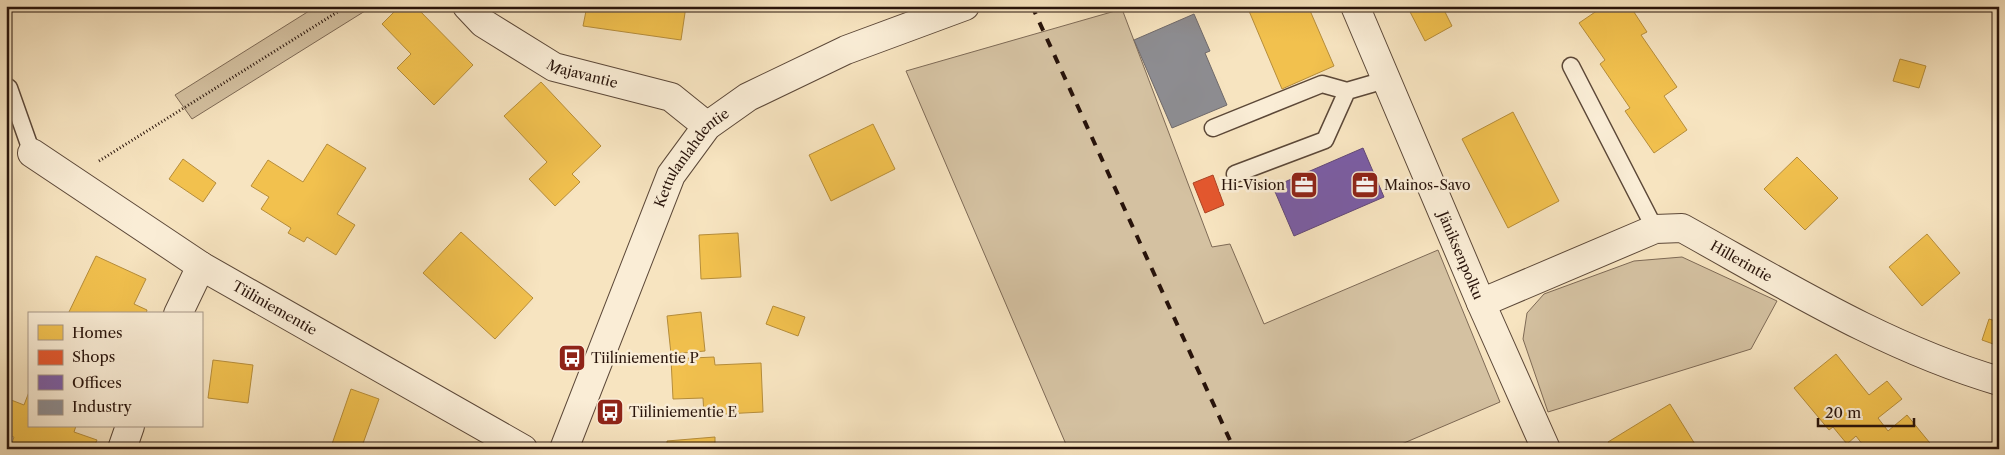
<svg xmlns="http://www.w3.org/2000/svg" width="2005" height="455" viewBox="0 0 2005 455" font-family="'Libre Caslon Text',serif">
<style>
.green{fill:#d4c1a1;stroke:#7e6a56}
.homes{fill:#f2c14e;stroke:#b68d3a}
.shops{fill:#e4572e;stroke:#ac4324}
.offices{fill:#7b5ea7;stroke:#624878}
.industry{fill:#8d8d92;stroke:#6f696a}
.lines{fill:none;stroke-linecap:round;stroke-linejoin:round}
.service-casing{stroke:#5c4838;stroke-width:19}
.minor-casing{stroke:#5c4838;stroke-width:30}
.tertiary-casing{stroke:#5c4838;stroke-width:30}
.path{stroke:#29140b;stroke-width:3;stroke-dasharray:1 2.5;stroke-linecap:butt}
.service{stroke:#faedd6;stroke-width:16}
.minor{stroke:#faedd6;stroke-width:28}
.tertiary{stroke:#faedd6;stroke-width:28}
.rail{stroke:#29140b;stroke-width:4;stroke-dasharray:9 9;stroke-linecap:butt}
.labels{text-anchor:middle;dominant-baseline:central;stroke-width:5;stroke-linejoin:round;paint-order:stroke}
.street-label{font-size:14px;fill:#29140b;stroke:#faedd6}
.poi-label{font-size:14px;fill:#29140b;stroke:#faedd6;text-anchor:start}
</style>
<rect width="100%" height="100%" fill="#f7e4c0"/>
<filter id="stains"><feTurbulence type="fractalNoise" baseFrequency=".004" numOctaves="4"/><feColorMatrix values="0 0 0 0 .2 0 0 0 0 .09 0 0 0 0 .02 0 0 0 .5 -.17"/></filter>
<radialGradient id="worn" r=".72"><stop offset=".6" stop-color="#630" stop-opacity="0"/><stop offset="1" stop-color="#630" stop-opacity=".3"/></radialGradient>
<!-- green -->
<path class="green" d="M317,6H373L192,119L175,95Z
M1122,9L1212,247L1230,244L1264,324L1438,250L1500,402L1390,449H1068L906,71Z
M1682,257L1777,301L1751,349L1548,412L1523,339L1527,313L1544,294L1634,261Z"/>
<!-- homes -->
<path class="homes" d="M400,6H415L473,65L434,105L397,68L411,54L382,24Z
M587,6H686L681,40L583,26Z
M1260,6H1308L1334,66L1282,89L1249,11Z
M1407,6H1442L1452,26L1425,41Z
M1604,6H1630L1647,32L1641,35L1677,87L1664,96L1687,130L1654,153L1625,111L1630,108L1600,64L1605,60L1579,23Z
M1900,59L1926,66L1919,88L1893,81Z
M541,82L601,146L572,174L580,182L555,206L529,179L547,162L504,116Z
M1513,112L1559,201L1508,228L1462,139Z
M873,124L895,169L831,201L809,155Z
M327,144L366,168L337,214L355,225L336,255L307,237L304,242L288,233L291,228L261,209L269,197L251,186L268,160L303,182Z
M1797,157L1838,198L1805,230L1764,189Z
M183,159L216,183L203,202L169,179Z
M461,232L533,298L495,339L423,273Z
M738,233L741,277L701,279L699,235Z
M1927,234L1960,273L1922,306L1889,267Z
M96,256L146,279L134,304L147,310L146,314H68Z
M773,306L805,317L798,336L766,324Z
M701,312L705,351L671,354L667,316Z
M1989,319L1999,322V335L1996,345L1982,340Z
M1836,354L1869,395L1887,381L1902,399L1878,418L1888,431L1907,415L1934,448L1866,449L1856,436L1847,444L1833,427L1829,430L1794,388Z
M714,357L715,365L761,363L763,412L704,415L703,398L673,399L671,359Z
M213,360L253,365L248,403L208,398Z
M351,389L379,399L361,449H346L332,444Z
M29,392V426H76L74,432L97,440L93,449H10L14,437L6,435V398L24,405Z
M1670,404L1698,449H1612L1608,442Z
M715,437V449H667V441Z
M257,445L285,449H257Z"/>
<!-- shops -->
<path class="shops" d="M1213,175L1224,205L1205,213L1193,183Z"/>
<!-- offices -->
<path class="offices" d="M1363,148L1384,197L1294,236L1273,187Z"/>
<!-- industry -->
<path class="industry" d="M1194,14L1210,51L1205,53L1227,105L1172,128L1134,40Z"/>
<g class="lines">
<!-- service casing -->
<g class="service-casing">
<path id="service" d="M1571,66L1655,229
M6,86L9,88L32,153
M1213,128L1322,84L1347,91
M1235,174L1325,140L1347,91L1385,80"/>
</g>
<!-- minor casing -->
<g class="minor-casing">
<g id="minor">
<path id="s1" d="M467,6L483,23L554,67L671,97L707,126"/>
<path id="s2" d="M1355,6L1481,303L1546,449"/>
<path id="s3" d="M32,153L201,266L523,449"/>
<path id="s4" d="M1481,303L1655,229L1682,228C1785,285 1886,348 1999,381"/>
<path d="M178,314L201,266"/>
<path d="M122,449L130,426"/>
</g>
</g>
<!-- tertiary casing -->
<g class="tertiary-casing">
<g id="tertiary">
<path id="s5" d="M564,449L671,175L707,126L748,97L846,50L965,6"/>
</g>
</g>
<!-- path -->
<path class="path" d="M99,161L347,6"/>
<!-- service -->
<use href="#service" class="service"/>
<!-- minor -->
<use href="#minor" class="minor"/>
<!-- tertiary -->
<use href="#tertiary" class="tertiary"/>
<!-- rail -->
<path class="rail" d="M1032,6L1234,449"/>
</g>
<!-- icons -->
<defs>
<g id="office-square" transform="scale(1.4375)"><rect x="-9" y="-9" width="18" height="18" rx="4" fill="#8f2418" stroke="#faedd6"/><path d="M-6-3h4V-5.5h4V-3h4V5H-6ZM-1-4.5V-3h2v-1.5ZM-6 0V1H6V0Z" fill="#fff"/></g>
<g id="bus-square" transform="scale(1.4375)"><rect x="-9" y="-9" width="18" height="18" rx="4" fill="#8f2418" stroke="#faedd6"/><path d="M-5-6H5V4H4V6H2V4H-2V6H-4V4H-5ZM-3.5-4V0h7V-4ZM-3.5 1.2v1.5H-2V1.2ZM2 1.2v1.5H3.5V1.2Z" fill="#fff"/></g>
</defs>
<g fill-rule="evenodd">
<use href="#office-square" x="1304" y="185"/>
<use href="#office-square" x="1365" y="185"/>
<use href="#bus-square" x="572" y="358"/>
<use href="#bus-square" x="610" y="412"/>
</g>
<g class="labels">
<!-- street labels -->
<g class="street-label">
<text stroke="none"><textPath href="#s1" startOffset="136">Majavantie</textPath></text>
<text stroke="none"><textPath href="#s5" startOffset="320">Kettulanlahdentie</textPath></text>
<text stroke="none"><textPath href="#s2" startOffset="271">Jäniksenpolku</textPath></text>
<text stroke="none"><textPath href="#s4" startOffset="284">Hillerintie</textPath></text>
<text stroke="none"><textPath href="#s3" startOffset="288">Tiiliniementie</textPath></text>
</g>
<!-- poi labels -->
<g class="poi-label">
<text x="1285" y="185" text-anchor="end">Hi-Vision</text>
<text x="1384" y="185">Mainos-Savo</text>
<text x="591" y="358">Tiiliniementie P</text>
<text x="629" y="412">Tiiliniementie E</text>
</g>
</g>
<!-- margin -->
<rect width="2005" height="455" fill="none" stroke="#f7e4c0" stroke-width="25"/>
<rect x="8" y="8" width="1990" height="440" fill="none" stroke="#29140b" stroke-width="2.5"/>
<rect x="12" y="12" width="1980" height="430" fill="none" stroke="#29140b"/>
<!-- legend -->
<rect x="28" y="312" width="175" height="115" fill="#faedd6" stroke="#a69685"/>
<rect x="38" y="325" width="25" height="15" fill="#f2c14e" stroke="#a69685"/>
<text x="72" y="338" font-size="15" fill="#29140b">Homes</text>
<rect x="38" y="350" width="25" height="15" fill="#e4572e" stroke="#a69685"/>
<text x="72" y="362" font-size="15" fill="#29140b">Shops</text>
<rect x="38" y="375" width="25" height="15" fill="#7b5ea7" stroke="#a69685"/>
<text x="72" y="388" font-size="15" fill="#29140b">Offices</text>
<rect x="38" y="400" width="25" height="15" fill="#8d8d92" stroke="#a69685"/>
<text x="72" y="412" font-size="15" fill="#29140b">Industry</text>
<!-- scale -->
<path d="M1818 418v8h96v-8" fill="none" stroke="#29140b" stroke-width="2.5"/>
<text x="1825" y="418" font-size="15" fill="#29140b" stroke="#faedd6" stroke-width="4" paint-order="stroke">20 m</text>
<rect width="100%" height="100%" filter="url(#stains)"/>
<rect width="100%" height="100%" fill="url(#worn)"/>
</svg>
